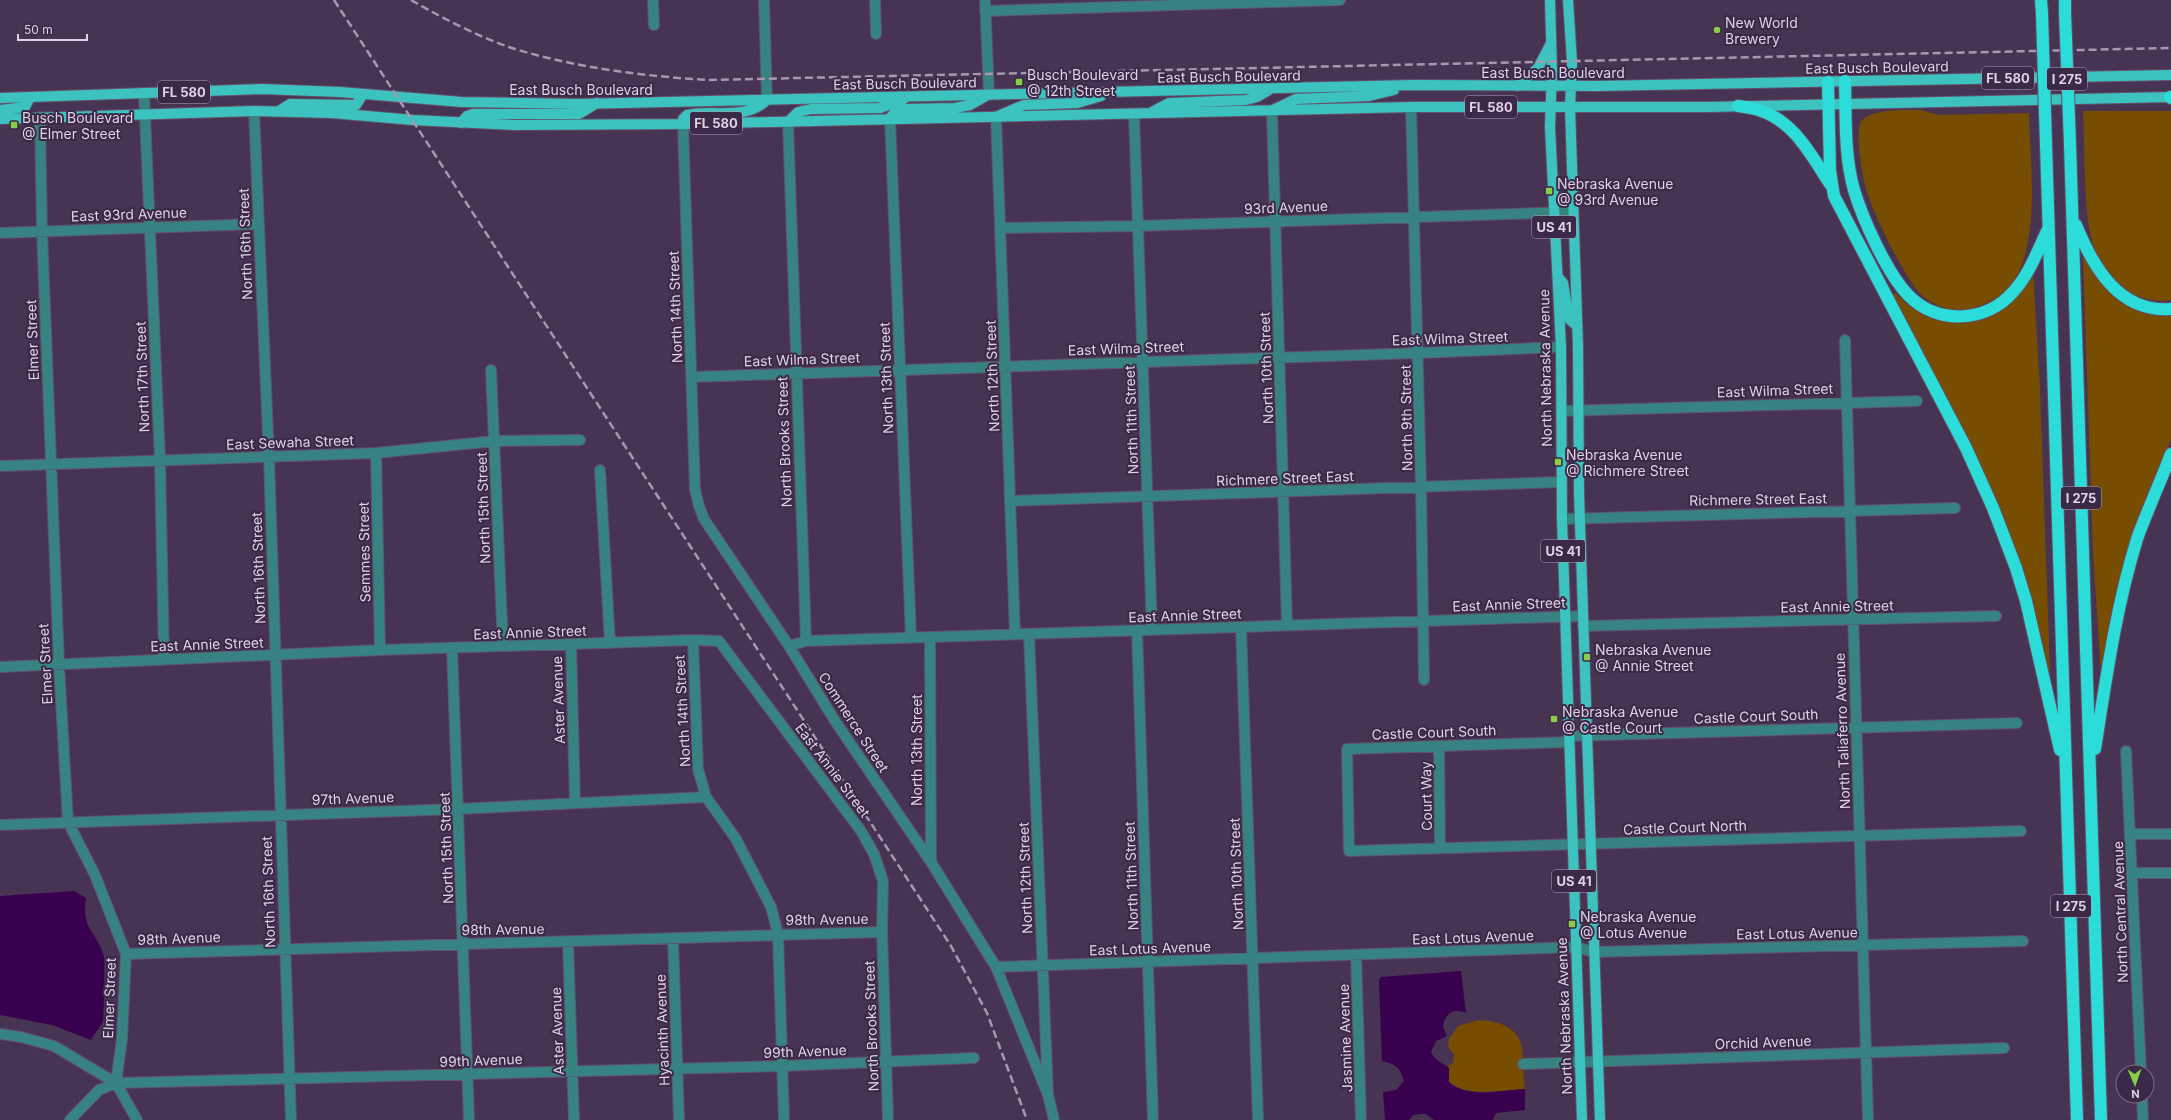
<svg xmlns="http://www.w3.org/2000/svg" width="2171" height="1120" viewBox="0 0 2171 1120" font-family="Inter,sans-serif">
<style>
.green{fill:#774d01}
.water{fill:#38004f}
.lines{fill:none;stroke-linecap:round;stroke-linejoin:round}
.minor-casing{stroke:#62506c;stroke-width:12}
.major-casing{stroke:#62506c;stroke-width:12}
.highway-casing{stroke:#62506c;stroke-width:14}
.minor{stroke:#378381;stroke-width:10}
.major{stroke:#3cc2bf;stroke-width:10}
.highway{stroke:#2cdcd9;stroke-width:12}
.rail{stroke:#a798b0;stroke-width:2.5;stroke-dasharray:8 4;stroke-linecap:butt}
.highway-bridge-casing{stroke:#62506c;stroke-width:14;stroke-linecap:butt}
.highway-bridge{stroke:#2cdcd9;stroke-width:12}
.poi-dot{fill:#88cf49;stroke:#3c2947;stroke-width:1.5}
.labels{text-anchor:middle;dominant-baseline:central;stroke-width:4;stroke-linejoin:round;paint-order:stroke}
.shield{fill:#3c2947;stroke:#ad9fb6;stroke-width:1}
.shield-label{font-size:13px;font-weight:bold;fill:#ded2e5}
.poi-label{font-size:14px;fill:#ded2e5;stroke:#3c2947;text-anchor:start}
.street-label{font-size:14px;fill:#ded2e5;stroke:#3c2947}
</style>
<rect width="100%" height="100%" fill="#473352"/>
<!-- green -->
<path class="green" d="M1920,110L1939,115L2029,113C2030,159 2037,209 2025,255C2020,275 2007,294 1987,303C1964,313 1946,313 1925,298C1908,286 1875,217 1868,195C1863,181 1855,137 1860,124C1866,108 1906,110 1920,110Z
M2083,111H2171V300C2161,302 2150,300 2141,297C2089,281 2087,224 2085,179C2084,156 2084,134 2083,111Z
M2085,256L2095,275L2106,288L2171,312V440L2157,475L2103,673L2101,674L2093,552L2083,257Z
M2033,272L2040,388L2050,671L2045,669L2025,590L1891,295L1895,293L1909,306L1936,319L1948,320L1976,318Z
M1479,1020C1506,1022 1523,1030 1523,1059H1519V1069H1523L1525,1089C1501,1090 1468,1098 1449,1082V1068L1447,1066L1453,1063L1454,1054L1448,1047L1449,1039L1458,1026Z"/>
<!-- water -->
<path class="water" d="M74,891L86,898C81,930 96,930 104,956C105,959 104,1017 103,1021C101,1027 94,1034 91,1040L52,1025L0,1015V896Z
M1461,971L1466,1013C1453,1008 1445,1013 1443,1027L1447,1036L1436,1041L1431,1052C1436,1062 1442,1062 1449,1068V1082C1467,1099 1502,1090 1525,1089V1110L1496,1113L1493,1120H1434L1426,1114H1421L1413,1115L1409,1120H1385L1383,1092L1396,1090L1404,1081C1401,1068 1394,1063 1382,1061L1379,981L1381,977Z"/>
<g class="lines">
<!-- minor casing -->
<g class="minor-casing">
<path id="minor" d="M653,0L654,25
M764,0L767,100
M875,0L876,34
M985,0L989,95
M985,11L1340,0
M144,93L160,460L164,659
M1411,107L1421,487L1424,680
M254,111L269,458L291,1120
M1272,111L1287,625
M1134,114L1152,630
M996,116L1015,634
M40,117L42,231L59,665L68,822L95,875L126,954L122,1039L116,1083
M890,118L911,638
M788,122L806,641
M683,124L695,490L699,506L704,519L789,646L835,721L931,862L996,967L1048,1095
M1000,228L1137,226L1573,212
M0,233L258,224
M1845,340L1868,1120
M491,370L503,646
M692,377L1418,353L1561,347
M1562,411L1917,401
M376,453L380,650
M0,466L376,453L495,441L580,440
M600,470L610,643
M1010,501L1561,482
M1562,519L1955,508
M1583,626L1996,616
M1241,627L1258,1120
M1137,630L1153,1120
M1029,634L1048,1095L1054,1120
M930,637L931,862
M693,640L698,769L706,797L736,839L771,907L778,934L784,1120
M571,645L575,802
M789,646L806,641L1583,616
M452,648L469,1120
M0,667L380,650L693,640L719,641L861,831L874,854L883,881L882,932L888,1120
M1569,736L2017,723
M1569,742L1347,749L1349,851L2021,831
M1439,746L1440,847
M2126,751L2141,1072
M0,825L458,809L706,797
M2130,834H2171
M2132,873H2171
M673,939L679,1120
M568,942L574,1120
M126,954L882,932
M1356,955L1361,1120
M996,967L1576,947L1594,952L2023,941
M0,1034L21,1037L54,1046L116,1083L782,1066L974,1058
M1523,1064L2004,1048
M116,1083L137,1120
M2142,1096L2143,1120
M70,1120L99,1090L116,1083"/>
</g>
<!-- major casing -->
<g class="major-casing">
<path id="major" d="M1550,0L1552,70L1550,127L1561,347L1562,519L1582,1120
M1568,0L1572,62L1570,107L1578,347L1579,493L1600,1120
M1517,86L1538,68L1550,45
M0,98L262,89L340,92L462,102L578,104L1413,85L1597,86L2171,75
M0,110L25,107L30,97
M1273,110L1296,99L1369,96L1394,90
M279,111L290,104L356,105L363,94
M1152,112L1169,103L1246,100L1257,97L1269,90
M1000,115L1024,105L1077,103L1101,96
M890,118L896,111L904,109L955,108L970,105L986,96
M0,119L254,111L332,113L413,120L515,125L683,124L1411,107H1708L2171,97
M788,122L798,112L811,109L880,108L904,99
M461,123L467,116L473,114H579L597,103
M683,124V119L687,115C714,109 745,121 767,100
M1559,278L1563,283L1569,319L1577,326"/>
</g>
<!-- highway casing -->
<g class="highway-casing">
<path id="highway" d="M2041,0L2042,14
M2065,0V13
M1845,81C1846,117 1844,155 1854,190C1863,220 1887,273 1908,295C1937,325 1986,323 2013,292C2029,275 2037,252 2047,231
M1828,82L1830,171L1834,196L1966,448L1993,508L2016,568L2026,601L2060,750
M2170,97L2171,98
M1738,106C1745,107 1753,108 1759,110C1794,121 1811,155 1830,184
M2046,144L2077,1120
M2070,144L2101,1120
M2076,225C2093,267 2119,313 2171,309
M2095,749C2106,679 2116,607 2137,539C2147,511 2160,483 2171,454"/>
</g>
<!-- minor -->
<use href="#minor" class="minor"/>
<!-- major -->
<use href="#major" class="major"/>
<!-- highway -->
<use href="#highway" class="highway"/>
<!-- rail -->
<path class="rail" d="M334,0L951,946L987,1013L1027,1120
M411,0C440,17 483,39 515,49C578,68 643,76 707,80L2171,48"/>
<!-- highway-bridge casing -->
<g class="highway-bridge-casing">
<path id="highway-bridge" d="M2065,13L2070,144
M2042,14L2046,144"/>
</g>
<!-- highway-bridge -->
<use href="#highway-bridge" class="highway-bridge"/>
</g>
<!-- markers -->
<g class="poi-dot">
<circle cx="1717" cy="30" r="4"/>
<rect x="1015" y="78" width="8" height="8" rx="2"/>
<rect x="10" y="121" width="8" height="8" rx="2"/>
<rect x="1545" y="187" width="8" height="8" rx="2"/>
<rect x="1554" y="458" width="8" height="8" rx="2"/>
<rect x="1583" y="653" width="8" height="8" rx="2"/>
<rect x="1550" y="715" width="8" height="8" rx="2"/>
<rect x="1568" y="920" width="8" height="8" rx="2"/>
</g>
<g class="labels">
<!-- shield labels -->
<g class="shield">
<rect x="1982" y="67" width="52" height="22" rx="3"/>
<rect x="2047" y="68" width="40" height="22" rx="3"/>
<rect x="158" y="81" width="52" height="22" rx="3"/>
<rect x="1465" y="96" width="52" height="22" rx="3"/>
<rect x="690" y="112" width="52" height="22" rx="3"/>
<rect x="1532" y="216" width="44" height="22" rx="3"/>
<rect x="2061" y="487" width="40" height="22" rx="3"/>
<rect x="1541" y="540" width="44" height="22" rx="3"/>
<rect x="1552" y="870" width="44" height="22" rx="3"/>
<rect x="2051" y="895" width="40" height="22" rx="3"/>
</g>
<g class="shield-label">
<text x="2008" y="78">FL 580</text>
<text x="2067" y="79">I 275</text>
<text x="184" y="92">FL 580</text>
<text x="1491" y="107">FL 580</text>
<text x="716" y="123">FL 580</text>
<text x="1554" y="227">US 41</text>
<text x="2081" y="498">I 275</text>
<text x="1563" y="551">US 41</text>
<text x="1574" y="881">US 41</text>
<text x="2071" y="906">I 275</text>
</g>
<!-- poi labels -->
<g class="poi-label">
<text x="1725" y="22">New World<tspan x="1725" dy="16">Brewery</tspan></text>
<text x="1027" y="74">Busch Boulevard<tspan x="1027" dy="16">@ 12th Street</tspan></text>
<text x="22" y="117">Busch Boulevard<tspan x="22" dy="16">@ Elmer Street</tspan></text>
<text x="1557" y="183">Nebraska Avenue<tspan x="1557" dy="16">@ 93rd Avenue</tspan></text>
<text x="1566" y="454">Nebraska Avenue<tspan x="1566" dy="16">@ Richmere Street</tspan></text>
<text x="1595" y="649">Nebraska Avenue<tspan x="1595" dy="16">@ Annie Street</tspan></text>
<text x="1562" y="711">Nebraska Avenue<tspan x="1562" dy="16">@ Castle Court</tspan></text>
<text x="1580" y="916">Nebraska Avenue<tspan x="1580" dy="16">@ Lotus Avenue</tspan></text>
</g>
<!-- street labels -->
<g class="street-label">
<text transform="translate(1877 67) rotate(-1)">East Busch Boulevard</text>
<text x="1553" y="72">East Busch Boulevard</text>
<text transform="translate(1229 76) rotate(-1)">East Busch Boulevard</text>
<text transform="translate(905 83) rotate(-1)">East Busch Boulevard</text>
<text x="581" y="89">East Busch Boulevard</text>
<text transform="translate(1286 207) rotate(-2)">93rd Avenue</text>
<text transform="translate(129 214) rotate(-2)">East 93rd Avenue</text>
<text transform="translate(245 244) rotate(-92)">North 16th Street</text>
<text transform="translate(675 307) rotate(-92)">North 14th Street</text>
<text transform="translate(1450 338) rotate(-2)">East Wilma Street</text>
<text transform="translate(32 340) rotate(-92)">Elmer Street</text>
<text transform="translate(1126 348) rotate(-2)">East Wilma Street</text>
<text transform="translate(802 359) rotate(-2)">East Wilma Street</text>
<text transform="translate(1266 368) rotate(-92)">North 10th Street</text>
<text transform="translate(1545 368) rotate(-91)">North Nebraska Avenue</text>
<text transform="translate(992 376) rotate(-92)">North 12th Street</text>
<text transform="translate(142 377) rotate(-92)">North 17th Street</text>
<text transform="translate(886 378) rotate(-92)">North 13th Street</text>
<text transform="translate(1775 390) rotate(-2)">East Wilma Street</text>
<text transform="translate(1406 418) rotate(-91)">North 9th Street</text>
<text transform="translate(1131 420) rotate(-92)">North 11th Street</text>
<text transform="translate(290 442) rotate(-2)">East Sewaha Street</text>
<text transform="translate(784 442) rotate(-92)">North Brooks Street</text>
<text transform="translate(1285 478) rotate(-2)">Richmere Street East</text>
<text transform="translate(1758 499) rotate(-1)">Richmere Street East</text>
<text transform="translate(483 508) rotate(-92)">North 15th Street</text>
<text transform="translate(364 552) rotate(-91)">Semmes Street</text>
<text transform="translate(258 568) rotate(-92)">North 16th Street</text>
<text transform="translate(1509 604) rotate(-2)">East Annie Street</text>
<text transform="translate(1837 606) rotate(-1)">East Annie Street</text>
<text transform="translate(1185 615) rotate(-2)">East Annie Street</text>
<text transform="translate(530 632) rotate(-2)">East Annie Street</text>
<text transform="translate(207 644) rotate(-2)">East Annie Street</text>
<text transform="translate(45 664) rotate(-93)">Elmer Street</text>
<text transform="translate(558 700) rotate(-92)">Aster Avenue</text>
<text transform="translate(682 711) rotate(-93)">North 14th Street</text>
<text transform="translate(1756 716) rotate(-2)">Castle Court South</text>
<text transform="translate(854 722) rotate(57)">Commerce Street</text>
<text transform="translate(1842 731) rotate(-92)">North Taliaferro Avenue</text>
<text transform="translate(1434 732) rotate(-2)">Castle Court South</text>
<text transform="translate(916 750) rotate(-90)">North 13th Street</text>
<text transform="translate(833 770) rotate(53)">East Annie Street</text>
<text transform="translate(1426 796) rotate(-91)">Court Way</text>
<text transform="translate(353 798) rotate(-2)">97th Avenue</text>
<text transform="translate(1685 827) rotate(-2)">Castle Court North</text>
<text transform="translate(446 848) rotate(-92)">North 15th Street</text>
<text transform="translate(1236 874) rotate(-92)">North 10th Street</text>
<text transform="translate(1131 876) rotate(-92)">North 11th Street</text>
<text transform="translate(1025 878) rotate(-92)">North 12th Street</text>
<text transform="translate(268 892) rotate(-92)">North 16th Street</text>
<text transform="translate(2120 912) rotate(-92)">North Central Avenue</text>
<text transform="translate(827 919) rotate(-1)">98th Avenue</text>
<text transform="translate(503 929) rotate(-1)">98th Avenue</text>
<text transform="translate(1797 933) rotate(-1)">East Lotus Avenue</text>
<text transform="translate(1473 937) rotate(-2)">East Lotus Avenue</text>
<text transform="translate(179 938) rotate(-2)">98th Avenue</text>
<text transform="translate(1150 948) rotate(-2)">East Lotus Avenue</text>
<text transform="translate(109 998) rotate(-88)">Elmer Street</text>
<text transform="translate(1564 1016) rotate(-92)">North Nebraska Avenue</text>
<text transform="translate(871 1026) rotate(-92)">North Brooks Street</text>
<text transform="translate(662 1030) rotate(-92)">Hyacinth Avenue</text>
<text transform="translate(557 1031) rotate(-92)">Aster Avenue</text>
<text transform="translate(1345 1038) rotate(-92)">Jasmine Avenue</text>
<text transform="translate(1763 1042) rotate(-2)">Orchid Avenue</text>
<text transform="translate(805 1051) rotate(-2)">99th Avenue</text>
<text transform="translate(481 1060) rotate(-2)">99th Avenue</text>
</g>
</g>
<!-- north arrow -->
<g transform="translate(2135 1084) rotate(178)"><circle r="19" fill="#3c2947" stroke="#7d6d86"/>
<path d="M0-3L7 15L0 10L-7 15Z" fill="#88cf49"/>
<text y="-6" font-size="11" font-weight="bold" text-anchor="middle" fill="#ded2e5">N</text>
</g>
<!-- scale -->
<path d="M18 34v6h69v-6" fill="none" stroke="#ded2e5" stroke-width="2"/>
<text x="24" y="34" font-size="12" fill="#ded2e5" stroke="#3c2947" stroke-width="3" paint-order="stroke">50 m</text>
</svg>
